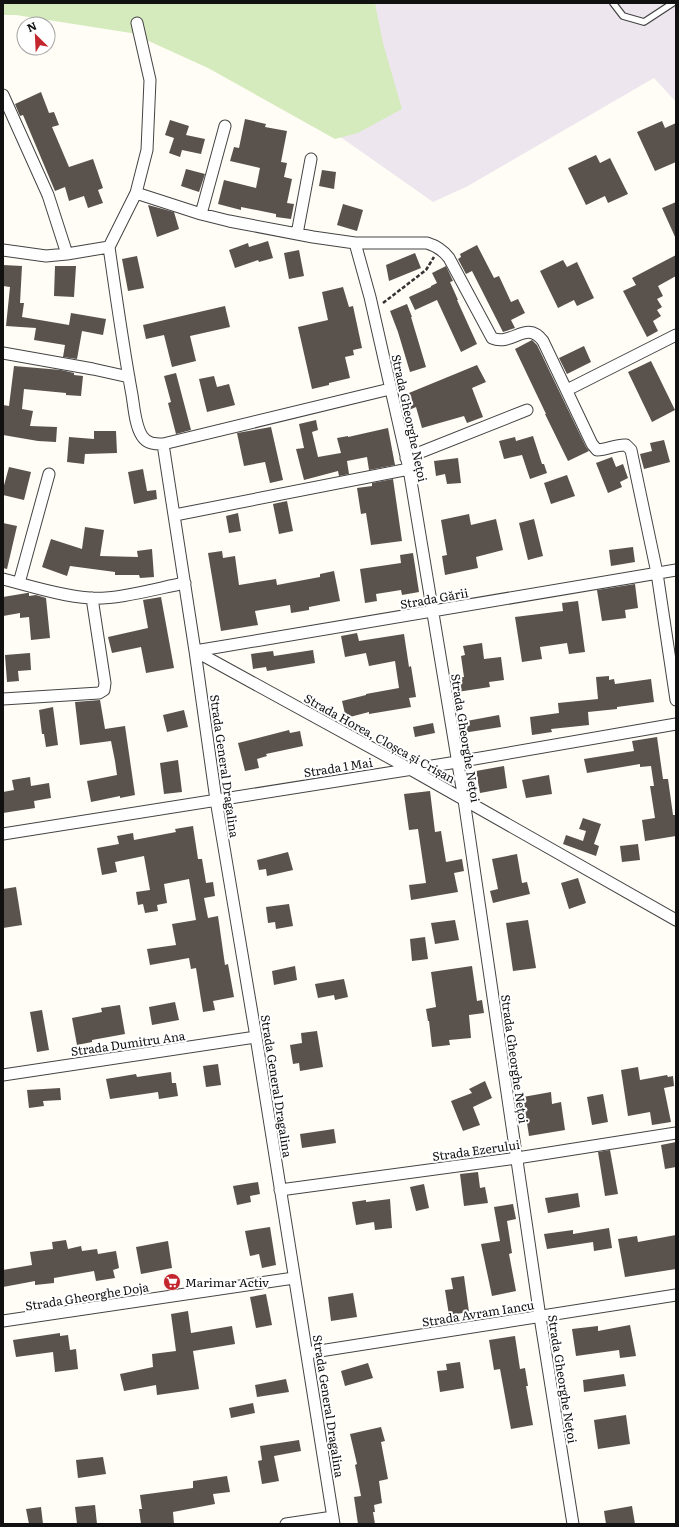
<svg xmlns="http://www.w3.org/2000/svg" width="679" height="1527" viewBox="0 0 679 1527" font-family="Literata,serif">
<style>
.industrial{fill:#eee6ef}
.green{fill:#d5ebbd}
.building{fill:#5a524d}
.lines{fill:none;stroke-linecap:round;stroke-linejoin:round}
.service-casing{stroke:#444;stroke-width:8}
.minor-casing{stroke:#444;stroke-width:13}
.path{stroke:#333;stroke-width:2.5;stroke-dasharray:4 2;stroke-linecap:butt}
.service{stroke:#fff;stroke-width:5.5}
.minor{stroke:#fff;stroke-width:11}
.labels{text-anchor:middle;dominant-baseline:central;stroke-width:4;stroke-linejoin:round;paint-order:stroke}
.street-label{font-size:12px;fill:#111;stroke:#fff}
.poi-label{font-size:12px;fill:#111;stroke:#fff;text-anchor:start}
</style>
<rect width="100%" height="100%" fill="#fffdf5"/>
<!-- industrial -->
<path class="industrial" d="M150,3H676V102L654,78L468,186L433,202Z"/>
<!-- green -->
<path class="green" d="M3,3H375L383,43L402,109L358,133L335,139L208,68L131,33L16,15H3Z"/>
<!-- building -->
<path class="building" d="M41,92L49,113L54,112L59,125L52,127L69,167L93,159L103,188L98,190L103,203L88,208L84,196L69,201L65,187L55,191L23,115L20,116L15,104Z
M245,119L266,124L265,127L287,131L281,162L287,163L284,177L292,179L287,203L294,204L291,219L276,217V214L241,207V210L218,204L224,180L256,188L260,168L230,161L234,147L239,148Z
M170,120L189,126L186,135L205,139L201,154L182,150L180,157L169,153L174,138L165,135Z
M662,121L665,128L676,123V162L655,171L637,132Z
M596,155L600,163L610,158L628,194L608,203L605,196L586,205L568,168Z
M186,169L205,174L199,192L181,186Z
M322,170L336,172L334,189L319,186Z
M676,202V239L662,208Z
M343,204L363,210L357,231L337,225Z
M148,205L174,212L179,229L157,237Z
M268,241L273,258L259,262L258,260L235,268L229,250L248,243L249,247Z
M477,245L494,278L499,276L511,302L518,299L525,313L511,320L515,328L503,332L472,271L466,274L458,259L461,257L460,254Z
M299,250L304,276L289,279L284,253Z
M415,253L421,268L389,281L386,265Z
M676,255V276L658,286L663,296L657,299L662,307L657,310L661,316L653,321L658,331L647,337L623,291L636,285L632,278Z
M137,256L144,288L128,291L122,259Z
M563,260L567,267L577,262L594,298L577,306L574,300L558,308L540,271Z
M3,265L22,266L20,303H24L22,317L69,325L71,313L106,319L103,335L82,331L77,359L63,357L65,345L34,340L36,328L6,326L10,287L3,286Z
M55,266H76L74,297L54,296Z
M446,266L453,281L450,282L458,300H457L477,344L461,352L437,300L415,310L409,297L431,287V286L437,283L432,273Z
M343,287L349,307L353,306L362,348L353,350L354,355L345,357L350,378L329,383V385L312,389L298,327L328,320L322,292Z
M407,304L412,317H411L426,367L410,372L398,332L390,311Z
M225,306L230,327L190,336L196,361L172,367L164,335L146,339L143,325Z
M532,340L537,345L586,447L589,451L568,461L545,414H546L515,349Z
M584,346L591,362L567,374L559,358Z
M651,361L675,410L652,422L628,372Z
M477,365L486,382L472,388L483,417L467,423L464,416L422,428L416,407L409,410L404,395Z
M14,366L61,370L74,373V375L83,376L81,396L66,395V393L24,389L22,409L33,411L30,426L57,427L56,442L38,441L3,435V405L9,406Z
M176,373L191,430L176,434L168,403L171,402L164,376Z
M214,376L217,387L229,384L235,405L207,412L199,379Z
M316,420L318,430L312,432L318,457L341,453L337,438L348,436V437L388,428L395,465L369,470L367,457L347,461L349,474L339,476L338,471L304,480L296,449L304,448L299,424Z
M271,427L283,480L270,483L265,462L244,466L237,433Z
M94,431H116L117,453L85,454L84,464L67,462L69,437L94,439Z
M533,436L542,464H544L547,473L530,479L522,455L504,459L499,441L515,437L516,441Z
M664,440L670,462L644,469L640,454L652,451L650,443Z
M612,457L616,467L623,464L628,478L620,482L622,487L608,493L596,463Z
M458,458L461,483L447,484L445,474L436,476L434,461Z
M9,467L31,472L24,500L3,495V489Z
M143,469L147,491L156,490L157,499L134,504L128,472Z
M567,475L575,496L551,504L544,483Z
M393,479L402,541L371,545L366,513L361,514L357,488L372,486V483Z
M287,501L293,531L279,534L273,504Z
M238,513L241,531L229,533L226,516Z
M469,514L471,525L496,519L503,550L476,557L478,568L445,575L442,556L447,555L441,520Z
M534,519L543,556L528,560L519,523Z
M3,523L17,526L7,569L3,568Z
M85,527L104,530L100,556L138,557L137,551L152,549L154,577L140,578L139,575H115V572L70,566L67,576L42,567L51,539L82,549Z
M633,547L635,562L611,566L609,550Z
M222,551L223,558L235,556L239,585L276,579L277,585L320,577V574L334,571L340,601L309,607V610L291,613L290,605L255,611L258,625L221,631L208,553Z
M413,553L419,592L402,595L401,590L376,594L377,601L365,603L360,569L401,563L400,555Z
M635,584L638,608L625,610L626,618L602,621L597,590Z
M27,593H29V596L36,595L46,598L50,638L31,640L29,617L20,618V613L3,616V597Z
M161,597L174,668L146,673L141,647L112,653L108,637L148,628L143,600Z
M578,601L585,652L569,654L567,643L540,647L542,659L522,662L515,617L563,611L562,603Z
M357,633L359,641L404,634L409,667L411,666L416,697L409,698L411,707L369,714V712L346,718L342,701L366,695V694L399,688L395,661L369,666L366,653L345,657L341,636Z
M482,643L484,659L501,657L504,680L489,682L490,687L457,692L455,678L464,677L461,656L465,655L463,646Z
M313,650L315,663L267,671L266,667L253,669L251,654L273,651L274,656Z
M30,653L31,670L18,671L19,681L7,682L5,655Z
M609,676V680L614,679L615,684L651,679L654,702L617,707V709L588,712L589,725L551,729L552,732L532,735L530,717L559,713L558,703L598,699L596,677Z
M100,700L105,729L125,726L135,795L120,798V796L91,802L87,781L117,775L115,761L111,741L80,745L75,702Z
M53,707L58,745L46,747L44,734H42L39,710Z
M184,710L188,727L167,732L163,715Z
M499,715L501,727L463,733L461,722Z
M433,723L435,733L415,737L413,727Z
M289,730L290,733L300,731L303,746L266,754L267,756L257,759L259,768L245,771L238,743Z
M657,737L663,779H668L673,815H676V836L645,841L642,820L655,818L650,786H654L651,766L640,767V764L587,773L584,759L634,751L632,741Z
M178,760L182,792L164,794L160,763Z
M504,766L507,788L480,793L476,771Z
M549,775L552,794L526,798L522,780Z
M30,777L31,786L49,783L51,798L34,801L35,808L3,813V792L14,790L12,780Z
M430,791L435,832L441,831L446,862L462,859L464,871L454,873L458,892L411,900L409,885L426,883L418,829L409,830L404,794Z
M583,818L601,824L594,844L599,846L596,856L563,844L566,835L583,841L586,831L579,829Z
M193,826L198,859H202L206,883L213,882L215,896L204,898L208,918L218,916L225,965L228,964L234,997L213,1001L215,1010L203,1012L196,968L191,969L189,958L150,965L147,949L176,945L172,924L196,920L189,879L164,884L167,903L157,905L158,911L145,913L143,904L138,905L136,892L150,890L144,856L115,862L117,872L102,875L97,848L119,844L117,836L133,833L134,840L176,832L175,829Z
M638,844L640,860L622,862L620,846Z
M288,852L293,870L267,876L266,869L259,870L257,860Z
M517,854L522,883L527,882L530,894L493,903L490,891L498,889L492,859Z
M578,878L586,903L569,909L561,883Z
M16,887L22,925L3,928V889Z
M289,904L293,926L276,929L275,922L268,923L266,907Z
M455,920L459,940L435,944L431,923Z
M528,920L536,968L513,971L506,923Z
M425,937L428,959L412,961L410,939Z
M295,966L297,980L274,985L272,971Z
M472,966L477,1001L482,1000L484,1013L469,1015L471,1038L449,1040L450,1045L432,1047L429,1021H428L426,1009L436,1007L431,972Z
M344,979L348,997L335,1000L334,995L318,998L315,984Z
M175,1002L179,1020L152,1025L149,1007Z
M120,1005L125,1034L92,1040V1042L77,1045L72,1018L102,1012L101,1008Z
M42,1010L49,1050L37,1052L30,1012Z
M317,1031L323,1067L300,1071L299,1063L293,1064L290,1045L302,1043L301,1033Z
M218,1064L221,1085L206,1087L203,1066Z
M638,1067L640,1080L667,1075L668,1077L673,1076L674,1086L664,1088L671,1122L652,1125L650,1112L628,1116L621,1070Z
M171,1072L172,1083H176L178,1096L159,1099L158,1092L110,1099L106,1079L136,1074L137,1077Z
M485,1081L492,1098L473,1107L480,1125L463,1131L451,1101L472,1093L469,1089Z
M60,1088L61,1100L43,1101L44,1106L29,1108L27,1090Z
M551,1092L552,1104L561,1102L565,1130L529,1136L523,1097Z
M603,1094L608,1122L592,1125L587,1097Z
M334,1129L336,1143L302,1148L300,1134Z
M676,1142V1167L665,1169L661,1145Z
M610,1150L618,1194L605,1196L598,1152Z
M478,1172L480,1188L485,1187L488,1203L464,1206L460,1174Z
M258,1182L260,1194L250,1196L251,1202L237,1205L233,1186Z
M424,1184L429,1208L416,1211L410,1187Z
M578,1193L580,1207L548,1213L545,1198Z
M390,1199L392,1228L375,1230L374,1222L356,1225L352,1202L366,1200V1202Z
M513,1204L516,1219L507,1221L512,1253L509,1254L516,1291L492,1296L481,1244L500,1241L494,1207Z
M270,1227L276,1265L262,1268L259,1254L250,1256L245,1231Z
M609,1228L612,1248L594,1251L593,1242L547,1249L544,1234L573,1230V1234Z
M676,1235V1269L625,1277L618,1239L637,1236L638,1242Z
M66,1240L68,1249L81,1246L82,1251L97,1249L98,1254L116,1251L119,1268L113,1270L115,1278L96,1281L94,1271L54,1278V1283L35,1285V1281L3,1287V1270L32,1265L30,1252L53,1249L52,1242Z
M168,1241L172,1268L141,1274L136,1247Z
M464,1276L469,1312L449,1315L445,1290L453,1289L451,1278Z
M353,1293L357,1317L331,1321L328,1297Z
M266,1294L272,1325L256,1328L250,1297Z
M188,1311L191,1333L232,1326L235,1344L193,1351L199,1389L157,1395L156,1385L124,1391L120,1374L153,1367L152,1354L176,1351L171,1314Z
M630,1325L636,1356L620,1358L619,1350L576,1356L572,1329L598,1326V1331Z
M60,1333V1336L68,1335L70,1350L76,1349L78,1369L55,1372L53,1352L16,1357L13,1340Z
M515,1336L520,1369L525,1368L528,1386H526L533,1425L511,1429L500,1369L494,1370L489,1340Z
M460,1362L464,1388L440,1392L437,1371L447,1370L446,1364Z
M368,1363L373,1378L345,1386L341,1371Z
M624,1374L626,1386L584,1392L583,1380Z
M286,1379L289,1392L257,1397L255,1385Z
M253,1403L255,1413L231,1418L229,1408Z
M626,1415L630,1444L598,1449L594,1420Z
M381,1427L385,1441L381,1442L388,1479L379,1481L382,1503L374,1505L375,1512H373L375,1524H358L354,1497L361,1496L355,1465L357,1464L350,1434Z
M299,1440L301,1451L274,1456L279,1481L262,1484L258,1461L262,1460L260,1446Z
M103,1457L106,1474L78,1478L76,1460Z
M227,1476L230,1492L213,1494L215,1504L173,1512L174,1524H141L139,1509H142L140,1495L193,1488V1481Z
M95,1505L97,1524H77L75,1507Z
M632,1506L635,1524H606L604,1511Z
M41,1507L43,1524H29L26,1509Z"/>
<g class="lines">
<!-- service casing -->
<g class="service-casing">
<path id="service" d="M613,3L623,16L644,22L673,3"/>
</g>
<!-- minor casing -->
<g class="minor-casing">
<path id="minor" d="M3,95L48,195L67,254
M136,193L201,214L229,221L313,237L355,243H427C437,246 443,250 449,258L492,338C512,347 526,319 543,341L592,444L597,450C608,450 616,444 626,445L631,450L657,573L676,700
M201,214L225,126
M297,234L311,159
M355,243L370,297L409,469L464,800L540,1317L573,1524
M109,247C116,296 123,346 132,395C134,407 135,425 142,436C147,444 155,444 163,444L390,389
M109,247L136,193L147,150L150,80L137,23
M3,250L46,256L67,254L109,247
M3,353L93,369L129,377
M567,390L676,335
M163,444L195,651L216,800L256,1037L334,1524
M406,458L527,410
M175,515L409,469
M3,579C31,586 61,596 90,598C117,600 158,588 185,583
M19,583L49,474
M195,651L410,769L676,920
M195,651L676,570
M3,699L99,693L104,690L105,683L92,598
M3,834L457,762L676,724
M3,1075L256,1037
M280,1190L517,1158L676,1133
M3,1321L294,1278
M307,1353L676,1295
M286,1524L333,1517"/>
</g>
<!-- path -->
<path class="path" d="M383,303L426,270L434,257"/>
<!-- service -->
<use href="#service" class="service"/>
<!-- minor -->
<use href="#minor" class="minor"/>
</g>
<!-- icons -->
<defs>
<g id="supermarket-disc" transform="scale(0.9)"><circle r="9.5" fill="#c4262e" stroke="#fff"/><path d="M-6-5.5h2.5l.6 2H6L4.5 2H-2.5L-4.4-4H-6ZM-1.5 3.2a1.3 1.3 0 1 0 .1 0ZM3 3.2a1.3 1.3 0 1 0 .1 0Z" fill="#fff"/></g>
</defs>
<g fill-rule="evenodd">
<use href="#supermarket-disc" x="172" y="1282"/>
</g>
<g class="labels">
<!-- street labels -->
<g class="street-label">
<text transform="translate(410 418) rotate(78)">Strada Gheorghe Nețoi</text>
<text transform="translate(434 598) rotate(-10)">Strada Gării</text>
<text transform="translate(380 738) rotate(29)">Strada Horea, Cloșca și Crișan</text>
<text transform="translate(466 738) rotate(81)">Strada Gheorghe Nețoi</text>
<text transform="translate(225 766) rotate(82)">Strada General Dragalina</text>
<text transform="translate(338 767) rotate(-9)">Strada 1 Mai</text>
<text transform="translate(128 1043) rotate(-8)">Strada Dumitru Ana</text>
<text transform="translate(515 1059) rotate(82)">Strada Gheorghe Nețoi</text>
<text transform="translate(277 1086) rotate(81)">Strada General Dragalina</text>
<text transform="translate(476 1150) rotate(-8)">Strada Ezerului</text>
<text transform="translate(87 1296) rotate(-9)">Strada Gheorghe Doja</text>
<text transform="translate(478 1313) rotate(-9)">Strada Avram Iancu</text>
<text transform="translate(563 1379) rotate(81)">Strada Gheorghe Nețoi</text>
<text transform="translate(329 1406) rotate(81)">Strada General Dragalina</text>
</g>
<!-- poi labels -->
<g class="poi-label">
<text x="185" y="1282">Marimar Activ</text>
</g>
</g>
<!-- border -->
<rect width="679" height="1527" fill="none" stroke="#111111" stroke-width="8"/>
<!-- north arrow -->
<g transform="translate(36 36) rotate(336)"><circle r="19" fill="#ffffff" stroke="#a0a0a0"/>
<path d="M0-3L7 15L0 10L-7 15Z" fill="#c4262e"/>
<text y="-6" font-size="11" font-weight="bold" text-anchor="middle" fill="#111111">N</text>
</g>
</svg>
